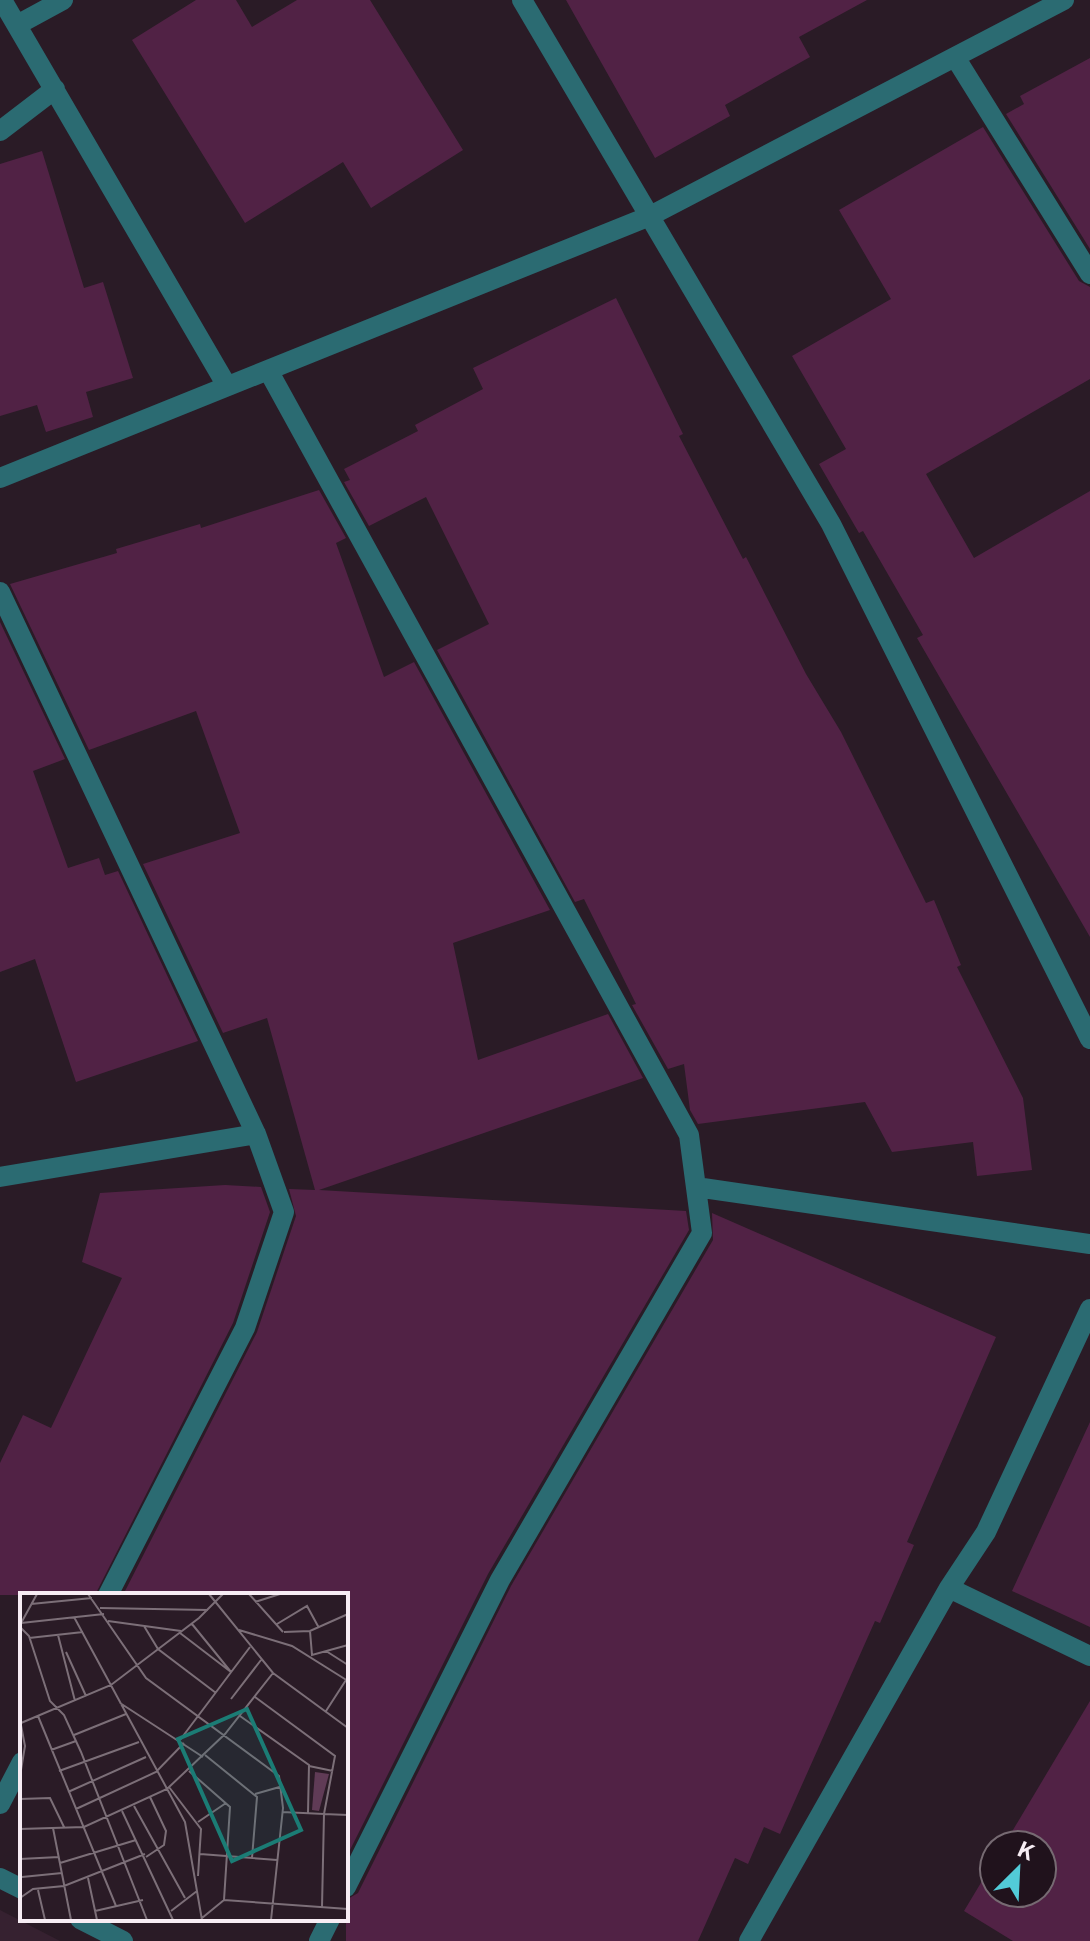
<svg xmlns="http://www.w3.org/2000/svg" width="1090" height="1941" viewBox="0 0 1090 1941" font-family="'Public Sans',sans-serif">
<style>
.built{fill:#362130}
.building{fill:#512245}
.lines{fill:none;stroke-linecap:round;stroke-linejoin:round}
.street{stroke:#2b6b72;stroke-width:20}
.inset-road{fill:none;stroke:#7c6f78;stroke-width:2}
.view{fill:#1b7c75;fill-opacity:0.15;stroke:#1b7c75;stroke-width:4}
.inset-edge{fill:none;stroke:#f7edf4;stroke-width:4}
</style>
<rect width="100%" height="100%" fill="#2a1b26"/>
<!-- built -->
<path class="built" d="M0,1910L60,1941H0Z"/>
<!-- building -->
<path class="building" d="M196,0H236L252,27L297,0H370L463,150L371,208L343,162L245,223L132,40Z
M566,0H867L799,37L810,57L725,105L730,116L655,158Z
M1090,58V249L1006,114L1024,104L1020,96Z
M983,127L1079,281L1090,287V379L926,474L974,558L1090,491V937L917,638L923,635L863,531L859,533L819,464L846,449L792,356L891,299L839,210Z
M42,151L84,288L103,282L133,378L86,392L93,417L46,432L37,405L0,416V164Z
M616,298L683,434L679,436L743,559L746,557L806,674L841,732L926,903L934,900L961,965L957,967L1023,1098L1032,1170L977,1176L973,1142L892,1152L865,1102L698,1124L690,1110L684,1064L668,1069L632,1005L636,1004L584,899L575,902L437,650L489,624L426,497L369,526L344,482L350,480L344,469L418,431L415,425L483,389L473,368Z
M319,490L346,538L336,543L384,677L414,662L550,910L453,943L478,1060L608,1014L643,1078L319,1190L686,1211L689,1230L488,1574L346,1858V1595H123L257,1332L296,1216L289,1189L315,1190L267,1018L223,1033L143,864L240,833L196,711L89,750L10,584L117,553L116,549L200,524L201,528Z
M0,622L65,759L33,771L68,868L99,858L105,875L118,871L198,1041L76,1082L35,959L0,972Z
M225,1185L261,1187L270,1212L233,1323L95,1595H0V1463L23,1415L51,1428L122,1278L82,1262L100,1193Z
M712,1213L996,1337L907,1542L914,1545L880,1623L875,1621L780,1834L764,1827L748,1864L735,1858L698,1941H346V1900L358,1893L511,1586L713,1240Z
M1090,1422V1627L1012,1591Z
M1090,1701V1941H1013L964,1911L994,1861V1893H1042V1845H1004Z"/>
<g class="lines">
<!-- street -->
<path class="street" d="M2,0L227,386
M522,0L831,524L1090,1039
M17,25L63,0
M955,57L1090,274
M0,131L55,89
M268,370L689,1135L702,1233L500,1580L346,1887
M0,478L650,216L1064,0
M0,592L256,1134L284,1212L245,1328L108,1595
M0,1177L256,1134
M696,1187L1090,1244
M949,1588L1090,1656
M0,1804L22,1762
M0,1878L22,1889
M80,1919L123,1941
M319,1941L330,1919
M749,1941L949,1588L986,1532L1090,1309"/>
</g>
<!-- overview -->
<g transform="translate(20 1593)">
<rect width="328" height="328" fill="#2a1b26"/>
<path d="M295,179L309,181L299,218L292,217Z" fill="#603b56"/>
<path class="inset-road" d="M68,1L126,85L259,183L263,215L251,327M189,1L253,80L328,135M229,1L263,39M235,9L260,1M11,11L72,5M80,15L188,17M54,24L165,229L182,327M88,28L161,38M1,30L84,21M257,31L287,13L299,35M0,32L17,1M124,33L138,56L196,100M0,34L9,43L30,108L44,122L61,159L127,327M219,37L272,53L328,88M290,38L292,62L328,52M264,39L290,38L328,21M160,40L211,79L172,31M38,42L55,108M9,45L63,39M306,58L328,72M46,59L66,103M235,104L315,163L304,221L262,219M211,106L241,67M100,110L183,164M306,118L326,87M18,123L96,313M220,123L289,172L288,220M1,130L91,92L179,25L203,1M54,142L106,121M160,147L230,54M31,157L56,148M185,162L237,204L232,265M289,173L313,178M39,178L119,149M169,178L210,214L204,307M0,183L5,153L0,127M149,194L181,236L178,283M48,199L126,164M235,201L263,193M0,206L30,205L44,234M114,213L165,305M56,216L136,179L164,150M102,218L153,327M178,229L206,210M33,235L51,327M0,236L64,234L147,196L205,141L253,80M180,261L257,267M126,264L144,252L146,238L130,204M0,266L39,264M40,270L116,247M2,284L42,280M68,285L77,327M18,297L25,327M0,305L13,296L44,293L125,261M302,314L304,221L328,222M75,318L123,307M151,318L177,298M182,325L204,307L328,316"/>
<path class="view" d="M227,116L281,237L212,268L158,146Z"/>
<rect width="328" height="328" class="inset-edge"/>
</g>
<!-- north arrow -->
<g transform="translate(1018 1869) rotate(24)"><circle r="38" fill="#20121c" stroke="#766a72" stroke-width="2"/>
<path d="M0-6L14 30L0 20L-14 30Z" fill="#52cbd8"/>
<text y="-12" font-size="22" font-weight="bold" text-anchor="middle" fill="#f7edf4">K</text>
</g>
</svg>
